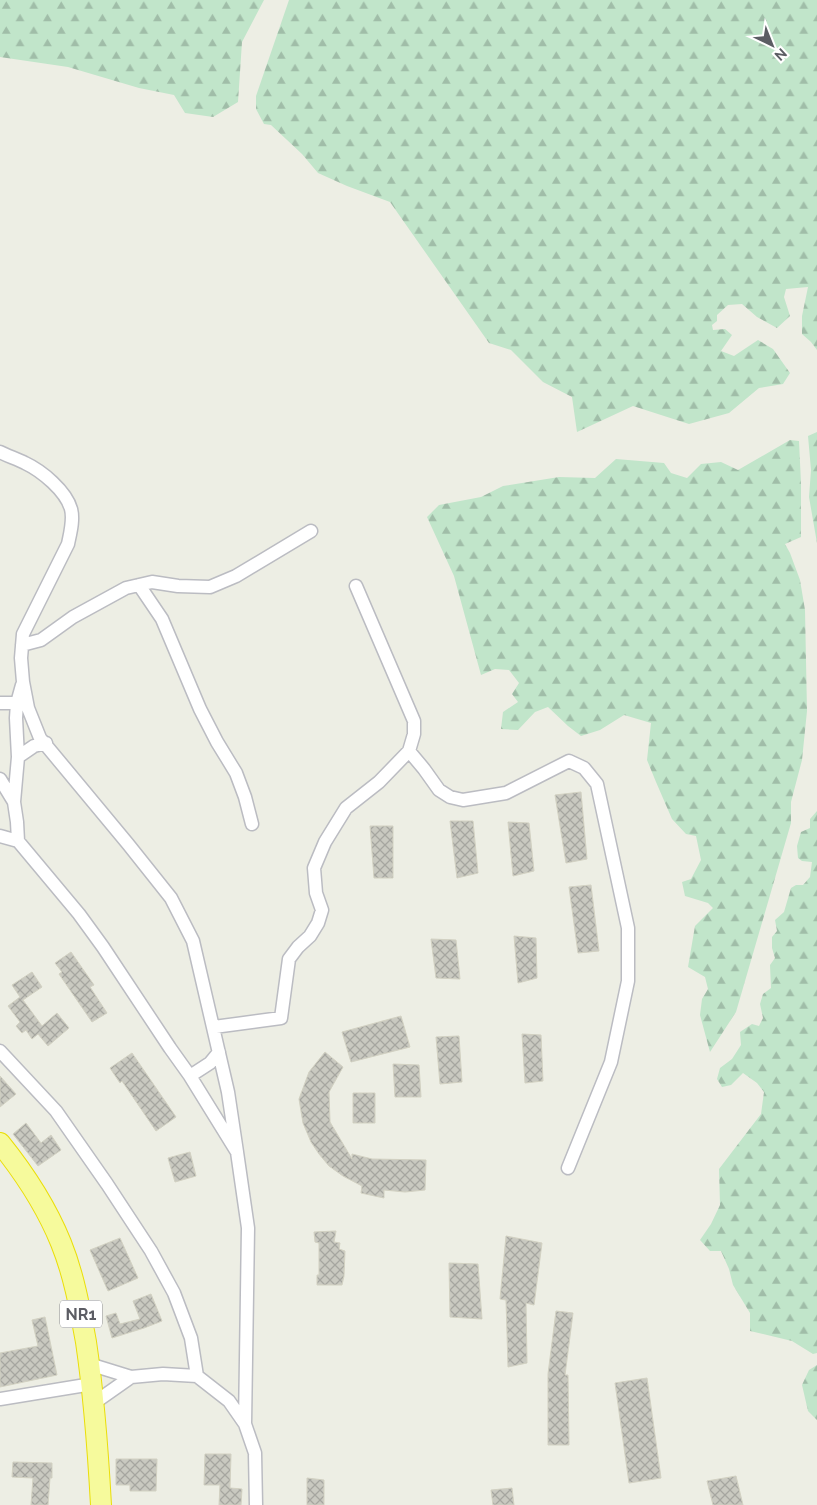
<svg xmlns="http://www.w3.org/2000/svg" width="817" height="1505" viewBox="0 0 817 1505" font-family="Raleway,sans-serif">
<style>
.forest{fill:url(#forest-firs)}
.building{fill:url(#building-cross-hatch);stroke:#d2d1c2}
.lines{fill:none;stroke-linecap:round;stroke-linejoin:round}
.minor-casing{stroke:#bbbcc2;stroke-width:15}
.trunk-casing{stroke:#eade08;stroke-width:22}
.minor{stroke:#fff;stroke-width:12}
.trunk{stroke:#f6fa9c;stroke-width:20}
.labels{text-anchor:middle;dominant-baseline:central;stroke-width:4.5;stroke-linejoin:round;paint-order:stroke}
.shield{fill:#fff;stroke:#8d8e92;stroke-width:1}
.shield-label{font-size:16px;font-weight:bold;fill:#5c5d64}
</style>
<defs>
<pattern id="forest-firs" width="22" height="20" patternUnits="userSpaceOnUse" patternTransform="scale(1.25)"><rect width="22" height="20" fill="#c1e5ca"/><path d="M5 1l3.5 6h-7zM16 11l3.5 6h-7z" fill="#a0bda8"/></pattern>
<pattern id="building-cross-hatch" width="8" height="8" patternUnits="userSpaceOnUse" patternTransform="scale(1.25)"><rect width="8" height="8" fill="#c9c9c0"/><path d="M0 0l8 8M0 8l8-8" fill="none" stroke="#a6a6a0"/></pattern>
</defs>
<rect width="100%" height="100%" fill="#edeee4"/>
<!-- forest -->
<path class="forest" d="M0,0H264L242,42L238,102L213,117L185,113L174,95L139,88L68,67L0,57Z
M289,0H817V350L811,342L802,334V316L808,287L786,289L784,297L790,316L777,328L757,317L742,304L728,305L717,315V321L712,325L713,330L725,329L732,335L721,351L734,356L758,340L773,349L790,373L783,384L759,388L729,413L689,424L633,406L577,432L572,397L543,382L511,350L489,343L390,202L347,186L318,173L302,154L271,125L264,124L256,109V96Z
M817,432V543L809,497L811,470L808,436Z
M790,440L799,441L801,483V537L785,544L790,553L800,580L805,610L807,711L802,760L791,802V823L736,1012L710,1052L700,1015L702,999L708,989L705,977L688,967L695,926L713,908L708,903L685,896L682,882L691,879L701,860L696,836L686,834L672,819L656,782L647,760L651,723L624,715L600,730L581,736L568,726L548,707L535,712L518,730L501,729L503,712L518,702L512,694L519,683L509,670L495,669L481,675L454,576L427,517L439,505L481,497L503,486L559,477L595,478L616,459L664,463L671,473L687,478L701,464L721,462L738,470Z
M817,811V1353L813,1354L792,1341L750,1331V1313L733,1285L729,1269L721,1251H710L700,1240L711,1224L720,1205L719,1169L761,1114L764,1092L757,1083L743,1073L731,1085L722,1087L717,1079L720,1068L732,1059L741,1045L740,1032L752,1024L759,1026L763,1018L760,1004L763,994L771,988L770,965L775,958L772,948V937L777,931L775,920L784,912L791,888L796,885H803L810,877L812,862L802,861L798,858L797,846L801,832L810,828V819Z
M817,1365V1420L808,1411L802,1385L809,1370Z"/>
<!-- building -->
<path class="building" d="M581,792L587,859L566,863L555,795Z
M450,821H473L478,873L457,878Z
M508,822L529,823L534,871L513,876Z
M370,826H393V878H374Z
M591,885L599,951L578,953L569,887Z
M514,936L536,938L537,978L518,983Z
M431,939L456,940L460,979L436,978Z
M71,952L94,985L90,987L107,1013L92,1022L59,974L62,972L55,963Z
M32,972L42,987L23,1000L42,1026L57,1013L69,1028L48,1046L38,1034L32,1039L26,1030L22,1033L16,1026L20,1022L8,1006L20,997L12,985Z
M401,1016L410,1047L351,1062L342,1032Z
M522,1034L541,1035L543,1081L525,1083Z
M459,1036L462,1082L440,1084L436,1037Z
M325,1052L343,1067L329,1092L330,1122L352,1159V1154L372,1159L426,1160L425,1190L405,1192L384,1190V1198L361,1193L362,1186L343,1176L329,1166L319,1154L311,1142L303,1123L299,1099L309,1072Z
M132,1053L176,1117L156,1131L122,1081L120,1083L110,1068Z
M393,1064L419,1065L421,1097H395Z
M0,1076L16,1094L0,1107Z
M353,1093H375V1123H353Z
M26,1123L41,1143L51,1135L61,1150L38,1166L13,1134Z
M190,1152L196,1176L175,1182L168,1158Z
M336,1231L334,1242L340,1243L339,1249L345,1251L344,1276L342,1285H317V1275H319V1243L315,1242L314,1232Z
M506,1236L542,1243L534,1305L526,1303L527,1363L508,1367L506,1300L500,1299Z
M120,1238L138,1278L108,1291L90,1250Z
M449,1263L478,1264L482,1319L450,1317Z
M151,1294L162,1321L144,1328L112,1338L106,1316L116,1313L120,1324L140,1319L133,1301Z
M556,1311L573,1313L565,1375H568L569,1445H548V1374Z
M45,1317L57,1375L0,1387V1353L38,1346L32,1320Z
M647,1378L661,1478L629,1483L615,1383Z
M205,1454H231L230,1488L242,1489L241,1505H219L220,1485H204Z
M116,1459H157L156,1491H130V1485H116Z
M13,1462L52,1463V1478H50L48,1505H31L33,1478L12,1477Z
M736,1476L743,1505H713L707,1481Z
M307,1478L324,1480V1505H307Z
M512,1488L514,1505H493L491,1490Z"/>
<g class="lines">
<!-- minor casing -->
<g class="minor-casing">
<path id="minor" d="M0,452C8,456 17,459 25,463C42,471 66,491 71,509C74,520 70,534 68,544L23,634L21,658L23,682L28,708L40,738L128,844L171,898L193,941L228,1092L237,1152
M139,585L162,619L200,709L217,742L236,773L245,797L252,824
M22,645L41,640L73,617L126,588L152,582L178,586L210,587L236,576L311,531
M0,703H17
M409,751L424,769L439,790L450,797L463,800L506,793L569,761L584,768L597,784L628,928V981L611,1062L568,1168
M18,757L34,746L46,743
M0,779L14,802
M0,836L18,841L79,914L103,947L170,1048L190,1076L237,1152L248,1228L245,1424
M18,841L17,822L14,802L18,757L16,718L17,703L22,685
M214,1027L281,1018L289,959L298,947L310,936L318,923L322,910L316,893L314,868L325,842L346,808L379,782L409,751L414,734V721L356,586
M0,1051L56,1111L107,1184L151,1251L174,1293L191,1338L197,1376L229,1401L245,1424L255,1453L256,1505
M190,1076L210,1063L219,1052
M89,1364L131,1377L163,1374L197,1376
M0,1399L92,1384
M94,1403L131,1377"/>
</g>
<!-- trunk casing -->
<g class="trunk-casing">
<path id="trunk" d="M0,1143C25,1174 46,1206 61,1243C74,1275 80,1309 86,1342C94,1396 98,1451 101,1505"/>
</g>
<!-- minor -->
<use href="#minor" class="minor"/>
<!-- trunk -->
<use href="#trunk" class="trunk"/>
</g>
<g class="labels">
<!-- shield labels -->
<rect class="shield" x="60" y="1300.5" width="42" height="27" rx="4"/>
<g class="shield-label">
<text x="81" y="1314">NR1</text>
</g>
</g>
<!-- north arrow -->
<g transform="translate(772 45) rotate(137)" stroke="#ffffff" stroke-width="4" paint-order="stroke">
<path d="M0-4L9 19L0 12L-9 19Z" fill="#5c5d64"/>
<text y="-8" font-size="14" font-weight="bold" text-anchor="middle" fill="#5c5d64">N</text>
</g>
</svg>
